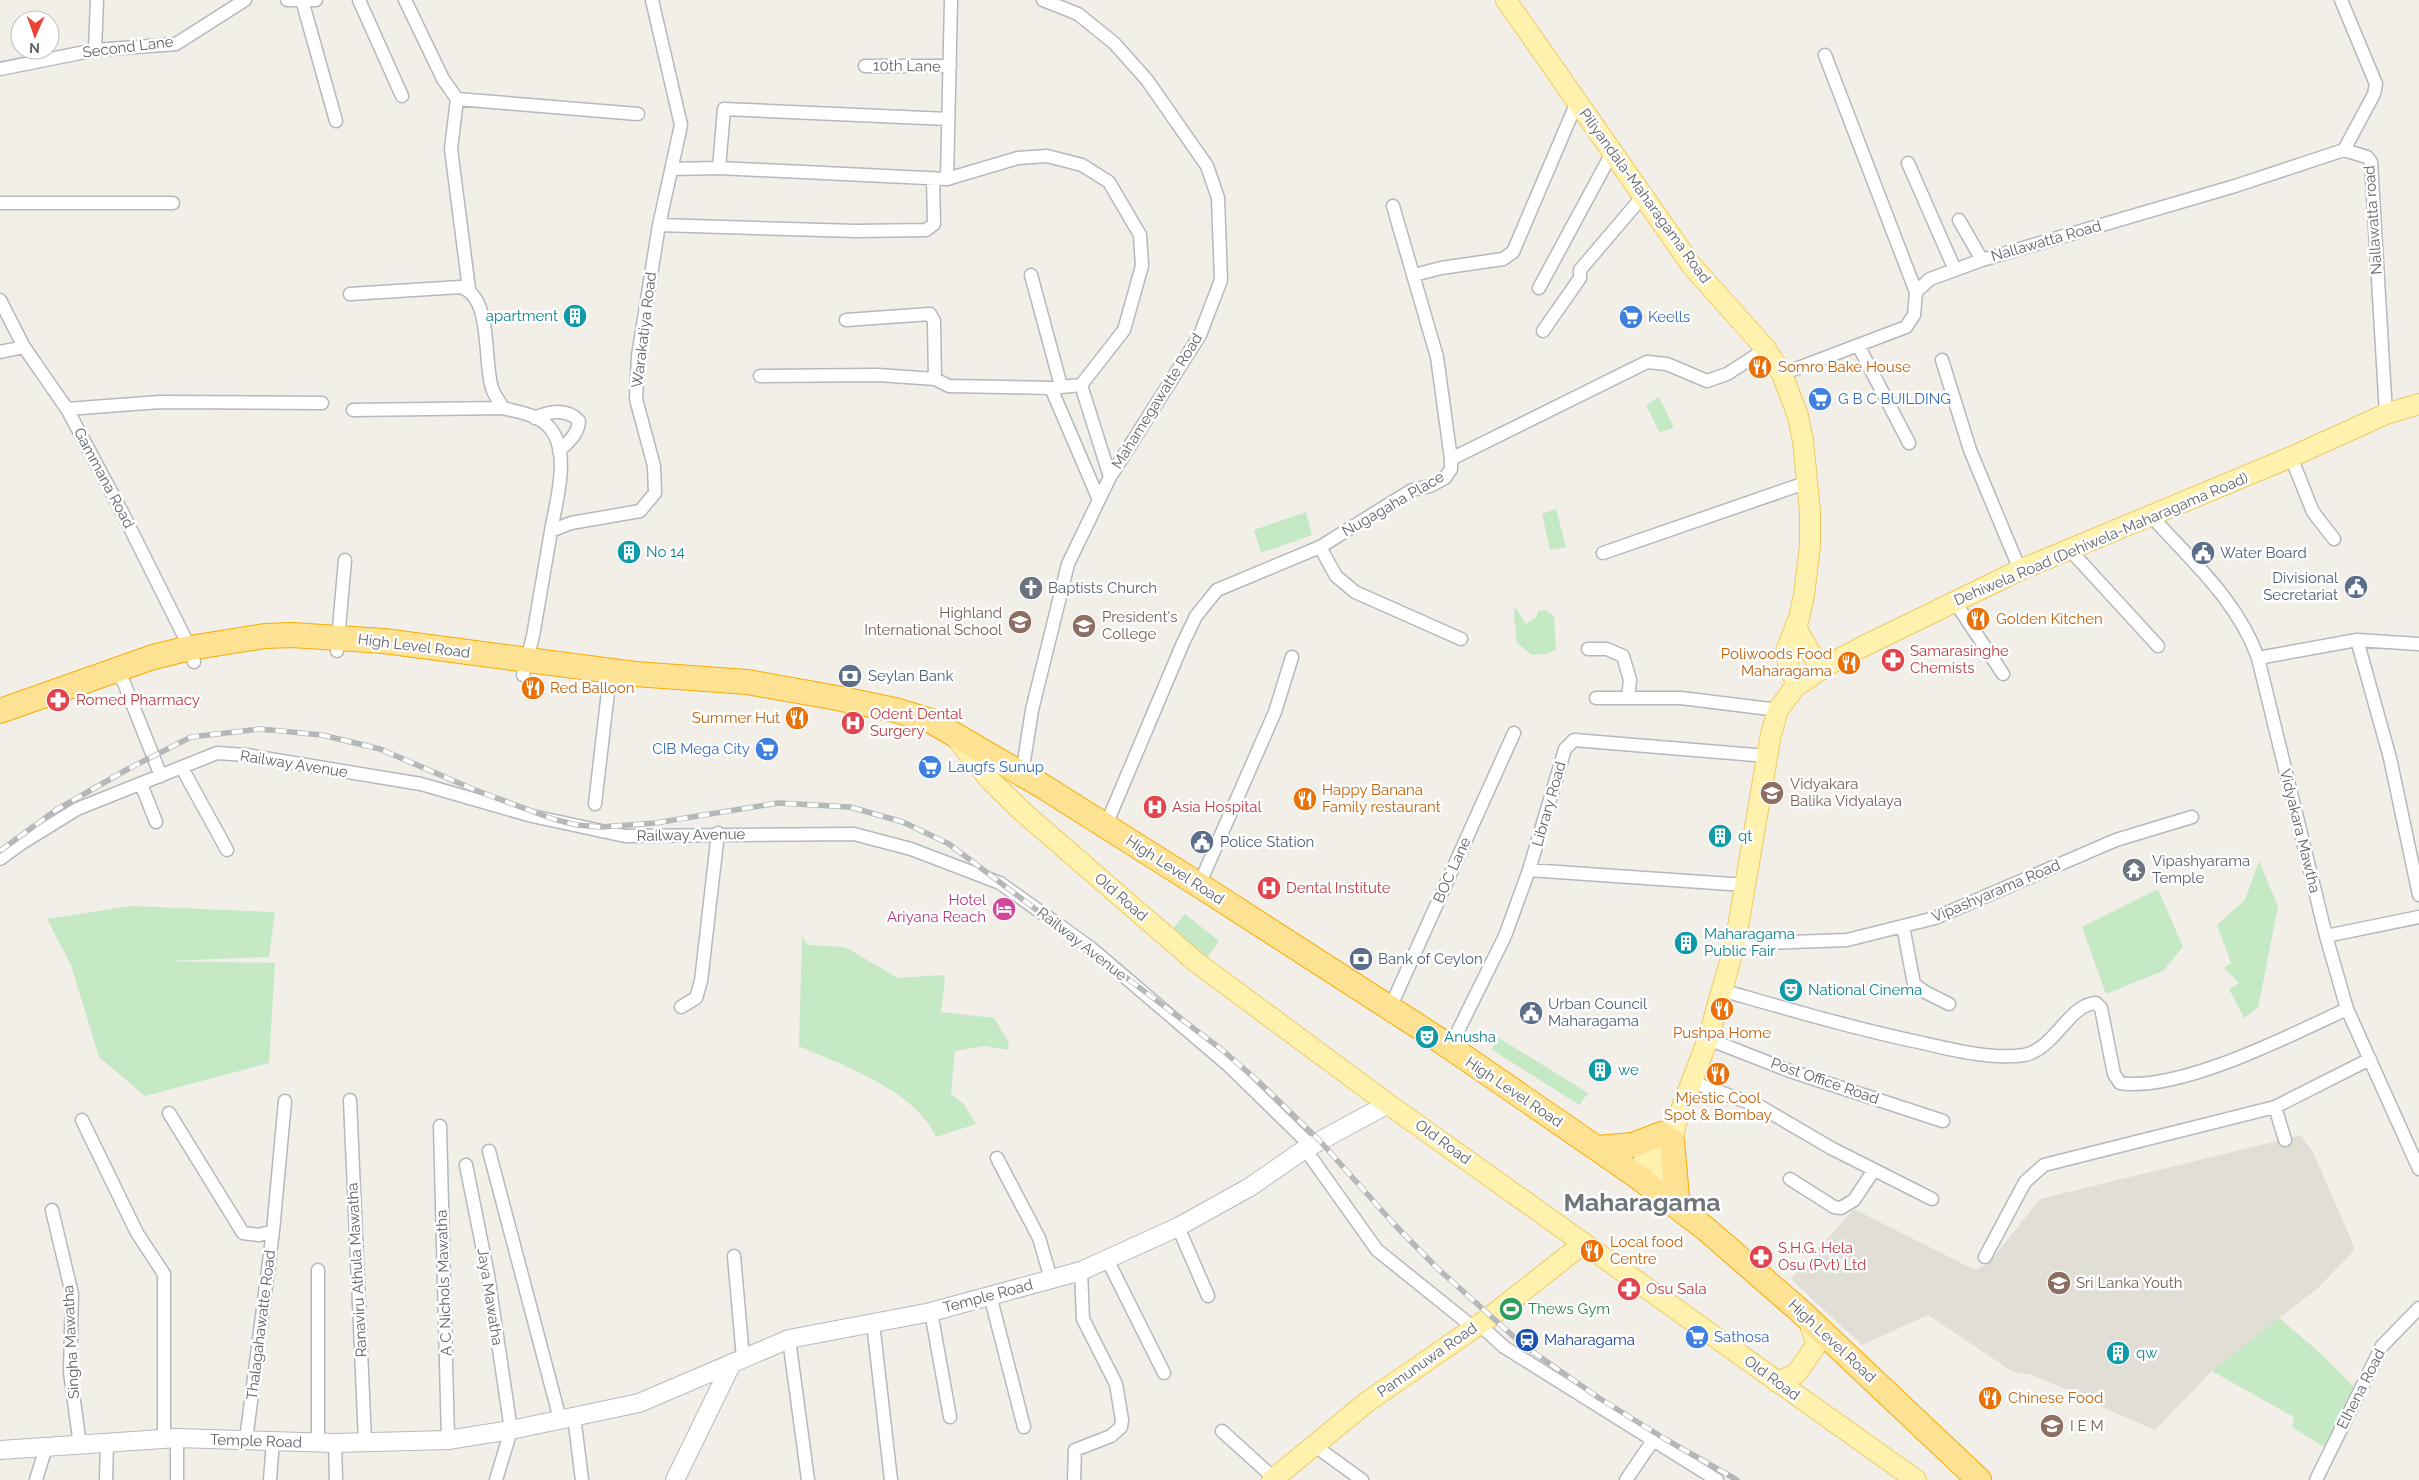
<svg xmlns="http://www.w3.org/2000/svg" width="2419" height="1480" viewBox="0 0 2419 1480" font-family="Raleway,sans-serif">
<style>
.education{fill:#e1ded6}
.green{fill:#c5e8c5}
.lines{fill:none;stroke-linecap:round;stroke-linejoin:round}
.street-casing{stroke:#b5b8bc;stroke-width:15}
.secondary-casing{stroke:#b6babf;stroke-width:20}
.primary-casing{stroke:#f2c960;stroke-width:22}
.highway-casing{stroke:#f9ab00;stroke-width:26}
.street{stroke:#fff;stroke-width:12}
.secondary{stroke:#fff;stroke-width:18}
.primary{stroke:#fff2af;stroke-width:20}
.highway{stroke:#fde293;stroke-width:24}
.rail-casing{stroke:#b6b7b8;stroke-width:5.5}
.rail{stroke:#fff;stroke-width:4;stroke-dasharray:11;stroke-linecap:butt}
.labels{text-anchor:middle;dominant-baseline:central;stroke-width:5;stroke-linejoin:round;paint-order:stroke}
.street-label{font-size:15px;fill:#5f6368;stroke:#fff}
.culture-label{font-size:15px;fill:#0d838f;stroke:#fff;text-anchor:start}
.shop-label{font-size:15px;fill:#366cbe;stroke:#fff;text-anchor:start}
.food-label{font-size:15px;fill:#c56008;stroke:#fff;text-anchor:start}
.service-label{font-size:15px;fill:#4e5e75;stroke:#fff;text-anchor:start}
.worship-label{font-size:15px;fill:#5b616d;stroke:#fff;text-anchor:start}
.education-label{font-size:15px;fill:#785e54;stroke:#fff;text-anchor:start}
.health-label{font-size:15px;fill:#be3a42;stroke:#fff;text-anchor:start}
.hotel-label{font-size:15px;fill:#b23c85;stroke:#fff;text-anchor:end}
.leisure-label{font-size:15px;fill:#27864d;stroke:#fff;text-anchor:start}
.transit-label{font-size:15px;fill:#164399;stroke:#fff;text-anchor:start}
.town-label{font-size:25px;font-weight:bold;fill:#70757a;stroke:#fff}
</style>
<rect width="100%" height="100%" fill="#f1efe8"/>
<!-- education -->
<path class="education" d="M2301,1135L2313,1152L2355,1249L2319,1287L2212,1371L2155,1430L2090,1402L2063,1388L2029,1374L2013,1372L1928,1315L1862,1345L1791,1279L1854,1209L1975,1270L1989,1263L2040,1199Z"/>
<!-- green -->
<path class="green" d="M1659,397L1674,428L1659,432L1646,405Z
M1556,509L1566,547L1550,550L1542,514Z
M1306,512L1312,535L1261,553L1254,530Z
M1515,607L1526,624L1536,618L1538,611L1545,610L1554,616L1556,649L1546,654L1532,655L1517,643L1514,617Z
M2259,861L2278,906L2258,1008L2244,1018L2229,989L2239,983L2224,968L2231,963L2217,925L2245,900Z
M2158,889L2183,947L2163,971L2106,994L2082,927Z
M131,906L275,912L269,957L166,961L275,963L269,1063L145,1096L99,1057L71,965L47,919Z
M1185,914L1219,941L1206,958L1171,931Z
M802,936L808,945L845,947L898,978L942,975L945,980L941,1012L994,1018L1008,1041L1009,1050L984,1046L955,1051L951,1094L964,1104L976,1124L936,1137C915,1090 844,1066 799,1046Z
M1499,1038L1588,1093L1579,1105L1491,1049Z
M2279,1318L2319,1352L2355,1388L2329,1450L2292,1427L2294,1417L2212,1371Z"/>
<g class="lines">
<!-- street casing -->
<g class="street-casing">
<path id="street" d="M287,0H316
M302,0L336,121
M359,0L402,96
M405,0L443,79L457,99L451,149L469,289
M2341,0L2376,84L2374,94L2344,150L2367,157L2371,162L2386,414
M95,50L97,0
M1825,55L1916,292
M865,66H950
M0,69L95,50L176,44L245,0
M457,99L638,114
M1908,163L1955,270
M719,168L724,109L948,119
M672,169L719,168L947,179L1018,158L1047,156L1082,165L1109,182L1140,235L1142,266L1124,330L1081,385
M947,179L951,0
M0,203H173
M1393,206L1437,357L1451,459
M1959,220L1982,260
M659,225L856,231L926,230L934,224L933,178
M1031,275L1061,386
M1414,275L1441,268L1503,259L1513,252L1577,102
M1539,288L1613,151
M350,294L460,287C493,296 483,360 492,388C494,395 500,402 503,408C518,412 534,414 546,424C573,448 556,501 551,531
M0,300L24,347L67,409L122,512L190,648L194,662
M846,320L930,314L934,321L935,379
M1543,331L1580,278V270L1643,196
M1858,345L1909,443
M0,352L24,347
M1942,360L1970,450L2020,570
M1782,374L1906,327L1914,315L1916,292L1930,279L1982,260L2235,186L2344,150
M760,376L878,375L935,379L949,386L1051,388L1081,385L1110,477
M1051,388L1099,500
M67,409L160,402L322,403
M353,410L503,408
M535,418C549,411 567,408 579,421C578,435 568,442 559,451
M2291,457L2313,512L2334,539
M2151,516C2191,560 2238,601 2258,658L2326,936L2347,1009L2419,1169
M1320,547L1336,576L1355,592L1461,639
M2070,550L2158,646
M1603,553L1808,482
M1955,602L2003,674
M2357,640L2390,758L2419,895
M1588,649H1607L1623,656L1630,680L1628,698
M337,651L345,560
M2258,658L2357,640L2419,644
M116,670L124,683L161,776
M523,675L533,636L551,531L571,523L640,511L655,493L654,466L636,399L638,356L659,225L681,125L652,0
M1596,698H1681L1778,710
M182,768L227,850
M1022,774L1032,710L1068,564L1110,477L1200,335L1221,280L1218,198L1207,166L1147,80L1114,43L1078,14L1043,0
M141,784L156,822
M595,804L609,683
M1106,825L1183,643L1196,616L1217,590L1320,547L1412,490L1430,486L1445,478L1451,469V459L1647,362L1667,364L1707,381L1727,374L1766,349
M0,859L22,843L77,809L217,753L246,755L421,784L532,816L625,836L854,834L911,849L1000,883L1091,948L1228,1065L1311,1146
M1529,870L1745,885
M1199,885L1275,712L1292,657
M1903,926L1914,984L1925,992L1949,1004
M2326,936L2419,917
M1735,944L1847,940L1935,918L2116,840L2192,817
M1721,990C1788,1009 1855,1029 1923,1043C1953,1050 1993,1060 2024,1055C2055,1049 2069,1004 2096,1003L2101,1008L2114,1074L2120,1083C2180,1092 2291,1035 2347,1009
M681,1007L696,998L701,981L718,833
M1390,1008L1514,733
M1708,1039L1790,1071L1943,1121
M1450,1047L1505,936L1529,870L1565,749L1574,740L1767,756
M1692,1082L1761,1107L1831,1148L1932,1199
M350,1100L365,1441
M169,1113L243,1233L259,1235L273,1231L246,1440
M82,1120L137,1233L164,1274V1439
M440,1126L448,1440
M2285,1140L2275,1107L2370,1059
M1305,1149L1377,1250L1474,1328
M489,1151L560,1419
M997,1158L1039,1238L1051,1279
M466,1165L488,1275L511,1430L496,1480
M1790,1179L1834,1207L1841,1208L1854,1200L1874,1170
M52,1210L72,1294L70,1372L80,1445
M1178,1227L1208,1296
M273,1231L285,1101
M734,1256L743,1358
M1985,1257L2025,1182L2044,1165L2275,1107
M1107,1259L1164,1373
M318,1270V1443
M990,1295L1024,1427
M931,1312L950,1417
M873,1323L891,1480
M1479,1324L1504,1347L1717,1480
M789,1339L808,1480
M574,1416L582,1480
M1222,1431L1276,1480
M335,1443L336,1480
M1315,1446L1362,1480
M36,1480L46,1447
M106,1480L107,1442
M177,1480V1438
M270,1480L273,1441
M1074,1480L1075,1450L1111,1436L1121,1427L1122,1420L1116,1384L1083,1319L1081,1271
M1626,1480L1654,1439
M2316,1480L2382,1346L2419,1308"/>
</g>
<!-- secondary casing -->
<g class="secondary-casing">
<path id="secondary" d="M0,1450L177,1438L335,1443L448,1440L511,1430L639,1403L789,1339L931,1312L1081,1271L1178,1227L1250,1187L1305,1149L1388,1104
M675,1480L732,1363"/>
</g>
<!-- primary casing -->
<g class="primary-casing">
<path id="primary" d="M1506,0L1692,266L1766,349L1782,374L1798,416L1803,441L1810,511V546L1804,595L1799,618L1786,651L1789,668L1798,685
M1796,624L1799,633L1821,670
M957,739L989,779L1024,813L1196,962L1388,1104L1916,1480
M1634,1174L1668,1130
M1654,1189L1672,1141L1676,1123L1708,1039L1735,944L1771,734L1778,710L1794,688L1826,666L1860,648L2020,570L2291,457L2386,414L2419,404
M1777,1382L1796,1374L1817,1344L1808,1319
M1272,1480L1367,1402L1490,1317L1584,1243"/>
</g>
<!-- highway casing -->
<g class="highway-casing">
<path id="highway" d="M0,711L153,657L190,648L265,636L292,635L384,641L635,674L747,682L837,698L895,710L931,721L1044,787L1199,885L1441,1041L1634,1174L1706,1229L1799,1310L1979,1480
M1672,1141L1677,1197L1682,1210
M1597,1148L1633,1145L1662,1134"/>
</g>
<!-- street -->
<use href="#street" class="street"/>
<!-- secondary -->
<use href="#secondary" class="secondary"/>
<!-- primary -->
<use href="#primary" class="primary"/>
<!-- highway -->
<use href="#highway" class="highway"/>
<!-- rail casing -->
<g class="rail-casing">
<path id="rail" d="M0,851L56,810L128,769L191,737L260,729L322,735L380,749L475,790L553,819L577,825L601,827L655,823L778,803L850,807L903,822L949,844L1221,1049L1258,1081L1320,1141L1393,1223L1436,1267L1523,1345L1599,1398L1665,1439L1737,1480"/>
</g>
<!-- rail -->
<use href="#rail" class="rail"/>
</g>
<!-- icons -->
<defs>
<g id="building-disc" transform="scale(1.25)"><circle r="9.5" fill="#0f9aa8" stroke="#fff"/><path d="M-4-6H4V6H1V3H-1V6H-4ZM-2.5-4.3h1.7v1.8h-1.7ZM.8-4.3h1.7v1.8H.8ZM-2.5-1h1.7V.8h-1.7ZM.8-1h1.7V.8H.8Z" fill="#fff"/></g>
<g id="supermarket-disc" transform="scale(1.25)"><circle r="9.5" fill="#3f7fe0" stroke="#fff"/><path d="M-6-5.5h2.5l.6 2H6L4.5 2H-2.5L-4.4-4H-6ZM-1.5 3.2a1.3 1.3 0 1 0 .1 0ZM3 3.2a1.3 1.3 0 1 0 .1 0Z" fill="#fff"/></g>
<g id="restaurant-disc" transform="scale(1.25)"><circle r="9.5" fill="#e8710a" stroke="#fff"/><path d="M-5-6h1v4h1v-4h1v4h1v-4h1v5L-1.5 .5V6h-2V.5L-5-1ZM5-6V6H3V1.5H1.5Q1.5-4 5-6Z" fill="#fff"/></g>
<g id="civic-disc" transform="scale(1.25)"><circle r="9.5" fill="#5c6f8a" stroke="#fff"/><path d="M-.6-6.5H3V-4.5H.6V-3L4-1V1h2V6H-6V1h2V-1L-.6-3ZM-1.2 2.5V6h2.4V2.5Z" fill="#fff"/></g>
<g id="church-disc" transform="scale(1.25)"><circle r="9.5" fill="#6b7280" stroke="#fff"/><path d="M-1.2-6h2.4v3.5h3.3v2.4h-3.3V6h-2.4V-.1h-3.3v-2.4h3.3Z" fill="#fff"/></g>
<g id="school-disc" transform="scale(1.25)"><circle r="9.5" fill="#8d6e63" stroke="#fff"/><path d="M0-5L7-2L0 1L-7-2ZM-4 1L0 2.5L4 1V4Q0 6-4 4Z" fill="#fff"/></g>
<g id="pharmacy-disc" transform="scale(1.25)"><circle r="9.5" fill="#e0444e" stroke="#fff"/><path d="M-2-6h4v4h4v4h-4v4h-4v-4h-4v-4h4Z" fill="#fff"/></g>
<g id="bank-disc" transform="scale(1.25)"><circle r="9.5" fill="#5c6f8a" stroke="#fff"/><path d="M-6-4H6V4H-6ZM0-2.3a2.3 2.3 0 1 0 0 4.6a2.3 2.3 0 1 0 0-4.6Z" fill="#fff"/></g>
<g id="hospital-disc" transform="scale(1.25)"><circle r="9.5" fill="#e0444e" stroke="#fff"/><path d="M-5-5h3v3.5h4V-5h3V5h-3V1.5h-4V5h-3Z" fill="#fff"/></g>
<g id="temple-disc" transform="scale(1.25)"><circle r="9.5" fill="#6b7280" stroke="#fff"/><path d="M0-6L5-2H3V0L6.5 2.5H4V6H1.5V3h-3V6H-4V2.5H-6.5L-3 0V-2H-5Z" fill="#fff"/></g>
<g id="hotel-disc" transform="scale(1.25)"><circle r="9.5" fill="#d1479c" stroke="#fff"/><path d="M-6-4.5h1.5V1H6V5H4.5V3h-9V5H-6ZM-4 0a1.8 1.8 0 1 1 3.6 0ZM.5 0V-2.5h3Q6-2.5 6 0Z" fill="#fff"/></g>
<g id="theatre-disc" transform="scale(1.25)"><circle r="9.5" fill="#0f9aa8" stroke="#fff"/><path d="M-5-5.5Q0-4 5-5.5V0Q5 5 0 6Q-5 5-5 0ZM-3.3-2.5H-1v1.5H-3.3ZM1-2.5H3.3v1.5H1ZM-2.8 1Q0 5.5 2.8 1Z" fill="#fff"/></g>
<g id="university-disc" transform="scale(1.25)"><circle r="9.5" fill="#8d6e63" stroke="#fff"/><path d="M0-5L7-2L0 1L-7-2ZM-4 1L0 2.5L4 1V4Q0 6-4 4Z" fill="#fff"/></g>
<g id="stadium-disc" transform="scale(1.25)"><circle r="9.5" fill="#2e9e5b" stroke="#fff"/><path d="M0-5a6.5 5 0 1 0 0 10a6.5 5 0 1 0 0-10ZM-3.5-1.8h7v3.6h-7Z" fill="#fff"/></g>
<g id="station-disc" transform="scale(1.25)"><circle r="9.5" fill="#1a4fb4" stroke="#fff"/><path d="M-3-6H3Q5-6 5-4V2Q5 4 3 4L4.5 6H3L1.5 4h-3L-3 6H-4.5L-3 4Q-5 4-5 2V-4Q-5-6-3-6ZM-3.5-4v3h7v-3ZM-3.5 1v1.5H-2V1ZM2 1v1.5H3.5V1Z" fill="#fff"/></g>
</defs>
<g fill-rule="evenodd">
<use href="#building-disc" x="575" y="316"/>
<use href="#supermarket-disc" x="1631" y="317"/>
<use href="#restaurant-disc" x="1760" y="367"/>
<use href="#supermarket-disc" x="1820" y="399"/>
<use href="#building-disc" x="629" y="552"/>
<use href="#civic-disc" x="2203" y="553"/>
<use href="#civic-disc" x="2356" y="587"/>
<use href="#church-disc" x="1031" y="588"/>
<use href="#restaurant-disc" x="1978" y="619"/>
<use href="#school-disc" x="1020" y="622"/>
<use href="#school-disc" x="1084" y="626"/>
<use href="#pharmacy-disc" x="1893" y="660"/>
<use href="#restaurant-disc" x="1849" y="663"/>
<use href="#bank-disc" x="850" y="676"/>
<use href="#restaurant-disc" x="533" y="688"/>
<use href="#pharmacy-disc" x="58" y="700"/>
<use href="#restaurant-disc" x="797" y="718"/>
<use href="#hospital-disc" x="853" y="723"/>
<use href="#supermarket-disc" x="767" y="749"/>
<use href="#supermarket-disc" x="930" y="767"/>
<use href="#school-disc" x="1772" y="793"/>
<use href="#restaurant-disc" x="1305" y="799"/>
<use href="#hospital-disc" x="1155" y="807"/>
<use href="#building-disc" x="1720" y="836"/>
<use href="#civic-disc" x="1202" y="842"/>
<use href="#temple-disc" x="2134" y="870"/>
<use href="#hospital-disc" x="1269" y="888"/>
<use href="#hotel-disc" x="1004" y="909"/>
<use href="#building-disc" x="1686" y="943"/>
<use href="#bank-disc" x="1361" y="959"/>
<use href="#theatre-disc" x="1791" y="990"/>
<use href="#restaurant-disc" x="1722" y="1009"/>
<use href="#civic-disc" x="1531" y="1013"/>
<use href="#theatre-disc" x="1427" y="1037"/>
<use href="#building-disc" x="1600" y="1070"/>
<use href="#restaurant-disc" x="1718" y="1074"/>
<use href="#restaurant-disc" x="1592" y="1251"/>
<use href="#pharmacy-disc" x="1761" y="1257"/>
<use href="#university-disc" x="2059" y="1283"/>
<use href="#pharmacy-disc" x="1629" y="1289"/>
<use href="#stadium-disc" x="1511" y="1309"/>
<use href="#supermarket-disc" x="1697" y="1337"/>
<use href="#station-disc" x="1527" y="1340"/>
<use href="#building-disc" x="2118" y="1353"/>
<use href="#restaurant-disc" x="1990" y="1398"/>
<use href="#school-disc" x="2052" y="1426"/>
</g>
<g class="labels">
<!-- street labels -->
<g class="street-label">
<text transform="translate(128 47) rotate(-7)">Second Lane</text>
<text transform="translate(907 66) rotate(1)">10th Lane</text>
<text transform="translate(1645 196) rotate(54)">Piliyandala-Maharagama Road</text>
<text transform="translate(2373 220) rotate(-94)">Nallawatta road</text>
<text transform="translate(2046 241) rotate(-16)">Nallawatta Road</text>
<text transform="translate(644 330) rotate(-83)">Warakatiya Road</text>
<text transform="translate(1157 401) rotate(-58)">Mahamegawatte Road</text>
<text transform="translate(104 478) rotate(62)">Gammana Road</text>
<text transform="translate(1393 504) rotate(-30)">Nugagaha Place</text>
<text transform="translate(2101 539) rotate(-23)">Dehiwela Road (Dehiwela-Maharagama Road)</text>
<text transform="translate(414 646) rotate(7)">High Level Road</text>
<text transform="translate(294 764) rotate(9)">Railway Avenue</text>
<text transform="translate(1549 804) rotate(-74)">Library Road</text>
<text transform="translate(2300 831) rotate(76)">Vidyakara Mawtha</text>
<text transform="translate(691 835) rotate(-1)">Railway Avenue</text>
<text transform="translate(1175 870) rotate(33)">High Level Road</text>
<text transform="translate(1452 870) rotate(-66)">BOC Lane</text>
<text transform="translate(1996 891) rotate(-23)">Vipashyarama Road</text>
<text transform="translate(1121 897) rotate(41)">Old Road</text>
<text transform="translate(1082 944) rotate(38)">Railway Avenue</text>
<text transform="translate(1825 1081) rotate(19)">Post Office Road</text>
<text transform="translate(1514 1092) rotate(34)">High Level Road</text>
<text transform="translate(1443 1142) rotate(36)">Old Road</text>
<text transform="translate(357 1270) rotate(-93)">Ranaviru Athula Mawatha</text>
<text transform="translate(444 1283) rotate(-92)">A C Nichols Mawatha</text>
<text transform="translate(988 1296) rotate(-15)">Temple Road</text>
<text transform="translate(490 1297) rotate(81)">Jaya Mawatha</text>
<text transform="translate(261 1325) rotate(-83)">Thalagahawatte Road</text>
<text transform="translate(1832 1341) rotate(43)">High Level Road</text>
<text transform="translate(71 1342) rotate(-93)">Singha Mawatha</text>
<text transform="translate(1427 1360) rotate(-35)">Pamunuwa Road</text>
<text transform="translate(1772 1378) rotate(36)">Old Road</text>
<text transform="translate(2361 1389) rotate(-63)">Elhena Road</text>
<text transform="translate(256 1441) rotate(2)">Temple Road</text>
</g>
<!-- culture labels -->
<g class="culture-label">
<text x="558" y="316" text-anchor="end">apartment</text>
<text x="646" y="552">No 14</text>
<text x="1738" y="836">qt</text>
<text x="1704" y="934">Maharagama<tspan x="1704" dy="17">Public Fair</tspan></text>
<text x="1808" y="990">National Cinema</text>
<text x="1444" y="1037">Anusha</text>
<text x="1618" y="1070">we</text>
<text x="2136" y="1353">qw</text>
</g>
<!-- shop labels -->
<g class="shop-label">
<text x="1648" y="317">Keells</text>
<text x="1838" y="399">G B C BUILDING</text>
<text x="750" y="749" text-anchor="end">CIB Mega City</text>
<text x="948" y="767">Laugfs Sunup</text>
<text x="1714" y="1337">Sathosa</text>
</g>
<!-- food labels -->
<g class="food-label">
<text x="1778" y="367">Somro Bake House</text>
<text x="1996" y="619">Golden Kitchen</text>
<text x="1832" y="654" text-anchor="end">Poliwoods Food<tspan x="1832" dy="17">Maharagama</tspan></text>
<text x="550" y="688">Red Balloon</text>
<text x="780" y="718" text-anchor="end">Summer Hut</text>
<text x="1322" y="790">Happy Banana<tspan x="1322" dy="17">Family restaurant</tspan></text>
<text x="1722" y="1033" text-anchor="middle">Pushpa Home</text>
<text x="1718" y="1098" text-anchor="middle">Mjestic Cool<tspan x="1718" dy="17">Spot &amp; Bombay</tspan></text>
<text x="1610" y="1242">Local food<tspan x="1610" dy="17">Centre</tspan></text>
<text x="2008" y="1398">Chinese Food</text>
</g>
<!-- service labels -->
<g class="service-label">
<text x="2220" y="553">Water Board</text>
<text x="2338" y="578" text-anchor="end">Divisional<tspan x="2338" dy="17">Secretariat</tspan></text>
<text x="868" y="676">Seylan Bank</text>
<text x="1220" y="842">Police Station</text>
<text x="1378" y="959">Bank of Ceylon</text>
<text x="1548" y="1004">Urban Council<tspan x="1548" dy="17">Maharagama</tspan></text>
</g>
<!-- worship labels -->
<g class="worship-label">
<text x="1048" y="588">Baptists Church</text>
<text x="2152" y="861">Vipashyarama<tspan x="2152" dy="17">Temple</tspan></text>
</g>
<!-- education labels -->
<g class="education-label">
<text x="1002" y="613" text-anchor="end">Highland<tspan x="1002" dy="17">International School</tspan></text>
<text x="1102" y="617">President's<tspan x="1102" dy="17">College</tspan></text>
<text x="1790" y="784">Vidyakara<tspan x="1790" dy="17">Balika Vidyalaya</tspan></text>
<text x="2076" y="1283">Sri Lanka Youth</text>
<text x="2070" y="1426">I E M</text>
</g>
<!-- health labels -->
<g class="health-label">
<text x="1910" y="651">Samarasinghe<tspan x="1910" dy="17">Chemists</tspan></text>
<text x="76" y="700">Romed Pharmacy</text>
<text x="870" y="714">Odent Dental<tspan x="870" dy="17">Surgery</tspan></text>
<text x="1172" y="807">Asia Hospital</text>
<text x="1286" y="888">Dental Institute</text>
<text x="1778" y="1248">S.H.G. Hela<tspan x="1778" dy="17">Osu (Pvt) Ltd</tspan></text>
<text x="1646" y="1289">Osu Sala</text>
</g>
<!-- hotel labels -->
<g class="hotel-label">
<text x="986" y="900">Hotel<tspan x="986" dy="17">Ariyana Reach</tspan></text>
</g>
<!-- leisure labels -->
<g class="leisure-label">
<text x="1528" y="1309">Thews Gym</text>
</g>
<!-- transit labels -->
<g class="transit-label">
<text x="1544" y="1340">Maharagama</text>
</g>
<!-- town labels -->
<g class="town-label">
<text x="1642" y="1202">Maharagama</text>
</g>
</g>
<!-- north arrow -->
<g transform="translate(35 35) rotate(182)"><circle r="24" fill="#ffffff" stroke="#bfc1c3"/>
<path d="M0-4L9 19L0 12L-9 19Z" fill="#ea4335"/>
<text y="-8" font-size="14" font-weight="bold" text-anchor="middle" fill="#5f6368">N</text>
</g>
</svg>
